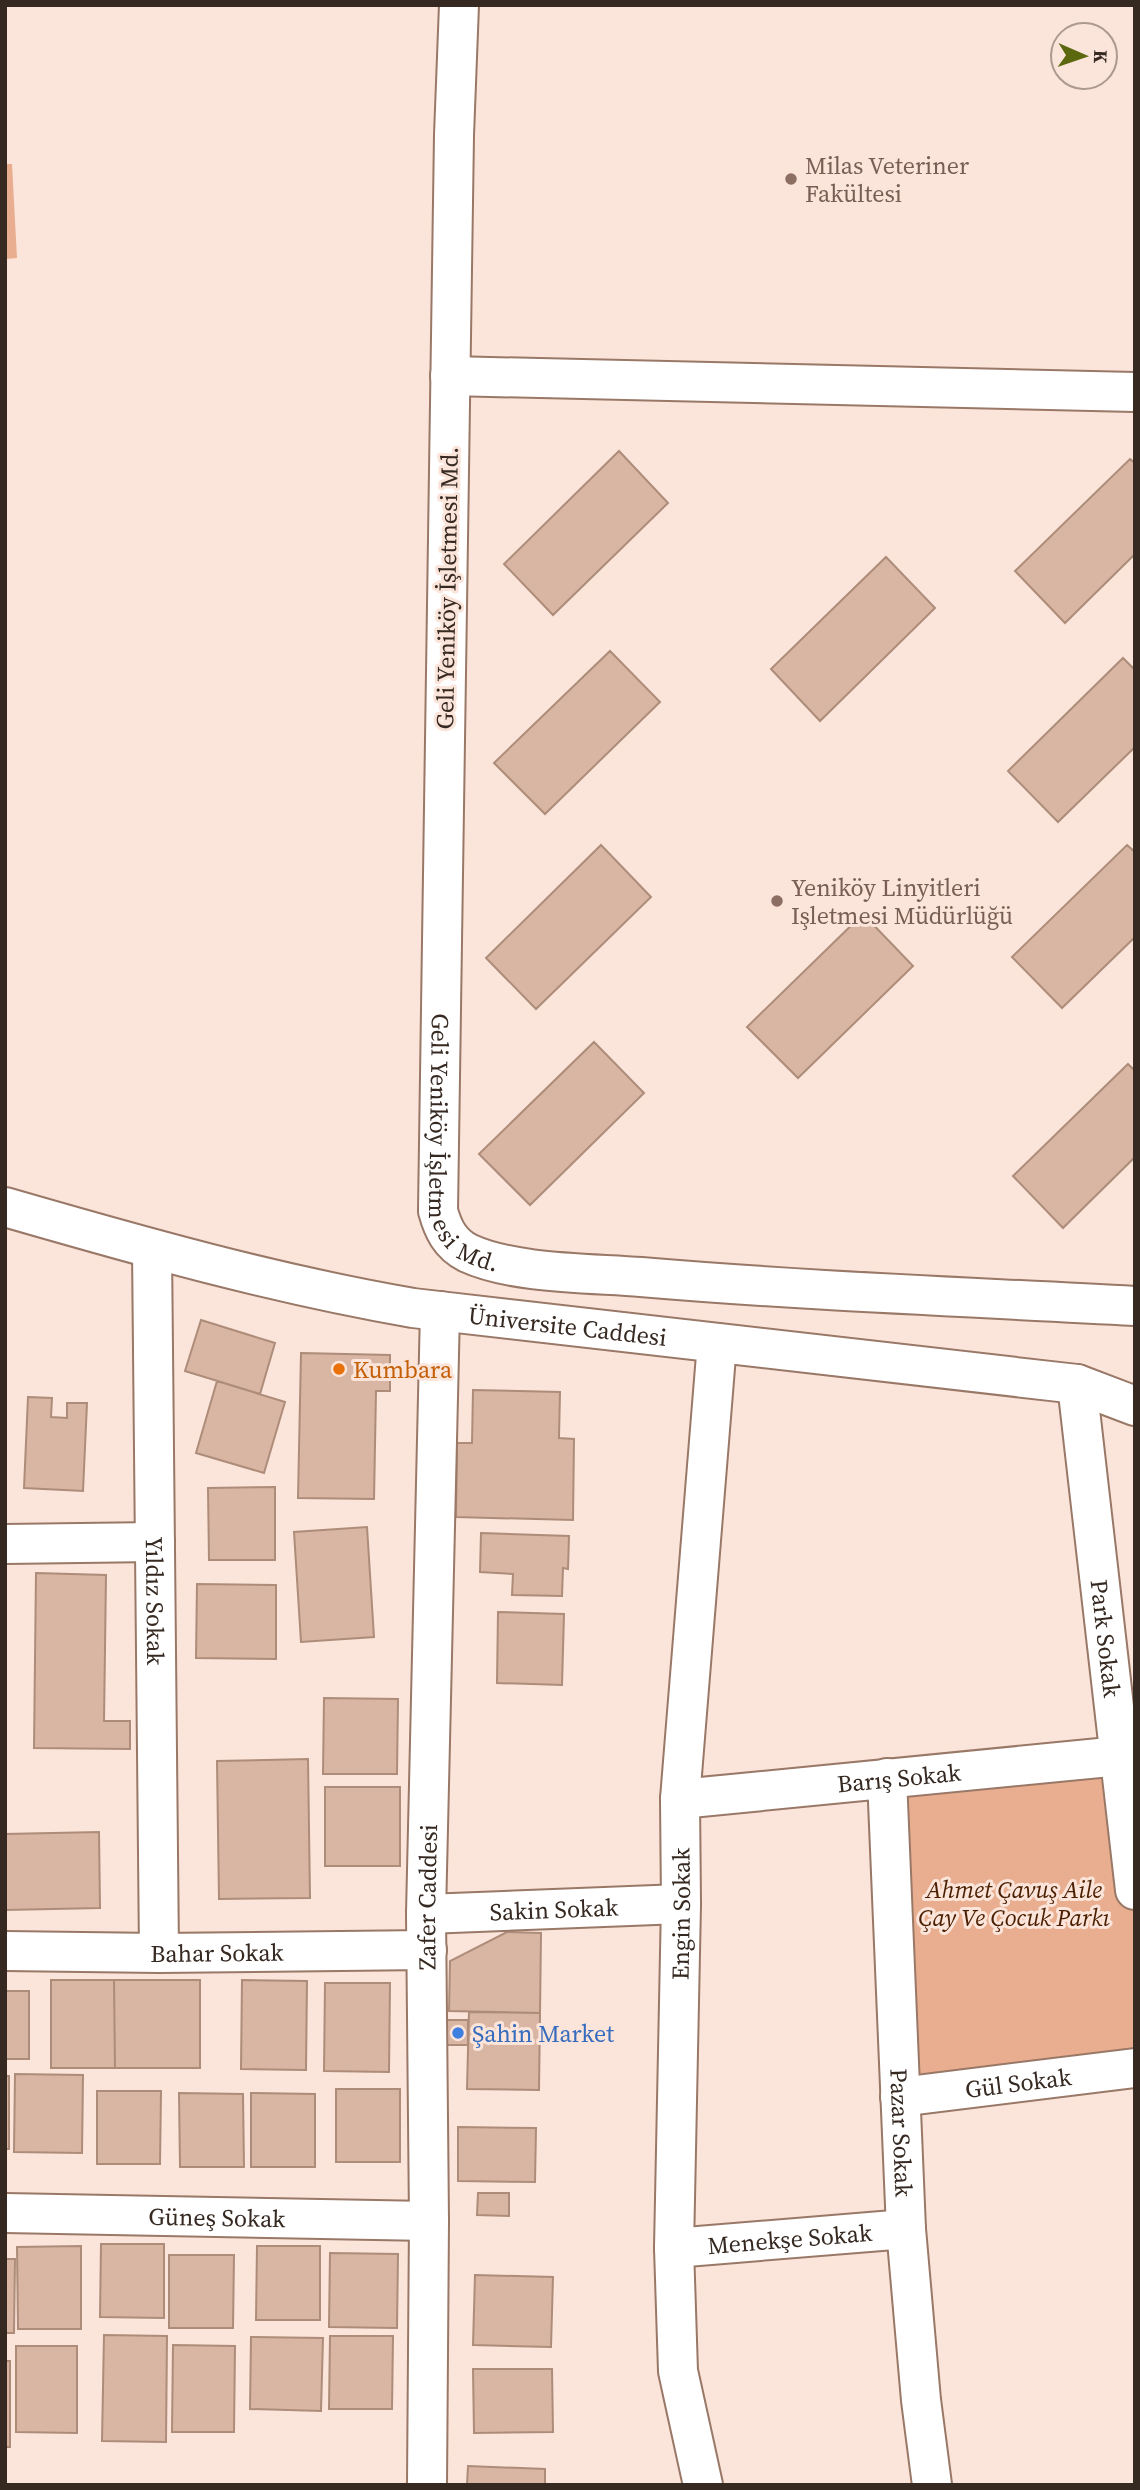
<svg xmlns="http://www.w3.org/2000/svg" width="1140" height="2490" viewBox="0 0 1140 2490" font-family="'Source Serif 4',serif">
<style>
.green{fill:#e8ae8f}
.building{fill:#d9b6a3;stroke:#ad8c7a;stroke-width:2}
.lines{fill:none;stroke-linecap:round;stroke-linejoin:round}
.minor-casing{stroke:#997867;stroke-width:42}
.tertiary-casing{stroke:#997867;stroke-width:42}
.minor{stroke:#fff;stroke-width:38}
.tertiary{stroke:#fff;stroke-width:38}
.education-dot{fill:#8d6e63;stroke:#fbe4d9;stroke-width:2.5}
.food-dot{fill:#e8710a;stroke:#fbe4d9;stroke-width:2.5}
.shop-dot{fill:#3f7fe0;stroke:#fbe4d9;stroke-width:2.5}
.labels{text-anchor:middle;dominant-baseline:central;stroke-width:6;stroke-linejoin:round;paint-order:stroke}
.education-label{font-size:24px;fill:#785e54;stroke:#fbe4d9;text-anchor:start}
.street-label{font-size:24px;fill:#362922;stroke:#fbe4d9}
.food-label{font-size:24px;fill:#c56008;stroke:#fbe4d9;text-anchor:start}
.park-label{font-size:24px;font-style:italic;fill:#4a1e01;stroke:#fbe4d9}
.shop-label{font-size:24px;fill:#366cbe;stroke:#fbe4d9;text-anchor:start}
</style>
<rect width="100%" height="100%" fill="#fbe4d9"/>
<!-- green -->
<path class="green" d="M5,164H12L17,258L5,259Z
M1120,1756L1135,1890V2068L900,2097L887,1779Z"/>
<!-- building -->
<path class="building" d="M619,451L668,503L553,615L504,564Z
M1130,459L1135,463V554L1065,623L1015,571Z
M886,557L935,608L820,721L771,669Z
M610,651L660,702L545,814L494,763Z
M1123,658L1135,670V747L1058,822L1008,771Z
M601,845L651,897L536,1009L486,958Z
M1127,845L1135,852V937L1062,1008L1012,957Z
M863,914L913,966L798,1078L747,1027Z
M594,1042L644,1093L530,1205L479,1154Z
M1128,1064L1135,1071V1157L1063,1228L1013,1176Z
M201,1320L275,1343L260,1394L185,1371Z
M301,1353L390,1355V1391H376L374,1499L298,1498Z
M217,1381L285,1402L264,1473L196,1453Z
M473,1390L560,1392L559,1438L574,1439L573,1520L456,1517L457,1443H472Z
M28,1397L52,1398L51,1417L67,1418V1403H87L83,1491L24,1488Z
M275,1487V1560H209L208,1488Z
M367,1527L374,1637L301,1642L294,1532Z
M481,1533L569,1536L568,1569L563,1568L562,1596L512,1595L513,1574L480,1572Z
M36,1573L106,1575L104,1721H130V1749L34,1748Z
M197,1584L276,1585V1659L196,1658Z
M498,1612L564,1614L562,1685L497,1683Z
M324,1698L398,1699L397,1774H323Z
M308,1759L310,1898L219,1899L217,1761Z
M325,1787H400V1866H325Z
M99,1832L100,1908L5,1910V1834Z
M507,1932L541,1933L540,2013L449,2011L450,1961Z
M51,1980H114L115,2068H51Z
M114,1980H200V2068H115Z
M242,1980L307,1981L306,2070L241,2069Z
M325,1983H390L389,2072L324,2071Z
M5,1991H29V2059H5Z
M469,2012L540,2013L539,2090L467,2089Z
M447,2020H468V2045H447Z
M15,2074L83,2075L82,2153L14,2152Z
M5,2076H9V2149H5Z
M336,2089H400V2162H336Z
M97,2091H161L160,2164H97Z
M179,2093L243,2094L244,2167H180Z
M251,2093L315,2094V2167H251Z
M458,2127L536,2128L535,2182L458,2181Z
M478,2193H509V2216L477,2215Z
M101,2244H164V2318L100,2317Z
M81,2246V2329H18L17,2247Z
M257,2246H320V2320H256Z
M330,2253L398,2254L397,2328L329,2327Z
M169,2255H234L233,2328H169Z
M5,2259H15L14,2333H5Z
M475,2275L553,2277L551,2347L473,2345Z
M104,2335L167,2336L166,2442L102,2441Z
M330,2336H393L392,2409H329Z
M251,2337L323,2338L321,2411L250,2409Z
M173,2345L235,2346L234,2432H172Z
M16,2346H77V2433L16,2432Z
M5,2361H10V2447H5Z
M473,2369H552L553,2432L474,2433Z
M468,2466L545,2469V2485H467Z"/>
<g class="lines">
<!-- minor casing -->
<g class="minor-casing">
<g id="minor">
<path id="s1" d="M459,5L454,135L438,1211C443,1229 450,1244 468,1253C513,1274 590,1273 641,1277C805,1291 970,1297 1135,1306"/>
<path d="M450,376L1135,392"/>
<path id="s2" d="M5,1207C140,1246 274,1284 413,1308L1077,1384L1135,1406"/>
<path id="s3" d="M152,1249L159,1953"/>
<path id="s4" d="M1077,1384L1135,1890"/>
<path d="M5,1544L155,1542"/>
<path id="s5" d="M887,1778L906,2229L921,2400L932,2485"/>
<path id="s6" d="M680,1799L1120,1756"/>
<path id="s7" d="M426,1914L681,1904"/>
<path id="s8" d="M5,1951L159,1953L427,1950"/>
<path id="s9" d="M900,2097L1135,2068"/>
<path id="s10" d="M5,2213L429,2221"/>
<path id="s11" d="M674,2248L906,2229"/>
<path id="s12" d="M703,2485L678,2371L674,2248L681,1904L680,1799L717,1343"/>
</g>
</g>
<!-- tertiary casing -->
<g class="tertiary-casing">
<g id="tertiary">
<path id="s13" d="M427,2485L429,2221L426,1914L440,1311"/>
</g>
</g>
<!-- minor -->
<use href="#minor" class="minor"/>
<!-- tertiary -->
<use href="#tertiary" class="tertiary"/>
</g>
<!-- markers -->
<g class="education-dot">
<circle cx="791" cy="179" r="7"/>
<circle cx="777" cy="901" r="7"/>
</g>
<circle class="food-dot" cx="339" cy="1369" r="7"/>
<circle class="shop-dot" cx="458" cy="2033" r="7"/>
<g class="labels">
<!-- education labels -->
<g class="education-label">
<text x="805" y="165">Milas Veteriner<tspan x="805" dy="28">Fakültesi</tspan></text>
<text x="791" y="887">Yeniköy Linyitleri<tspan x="791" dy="28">Işletmesi Müdürlüğü</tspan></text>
</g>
<!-- street labels -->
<g class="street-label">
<text transform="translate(447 588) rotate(-89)">Geli Yeniköy İşletmesi Md.</text>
<text stroke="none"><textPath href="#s1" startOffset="1150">Geli Yeniköy İşletmesi Md.</textPath></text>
<text stroke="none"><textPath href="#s2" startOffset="576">Üniversite Caddesi</textPath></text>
<text stroke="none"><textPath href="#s3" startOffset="352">Yıldız Sokak</textPath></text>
<text stroke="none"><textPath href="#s4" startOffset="256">Park Sokak</textPath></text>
<text stroke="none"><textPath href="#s6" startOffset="220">Barış Sokak</textPath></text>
<text stroke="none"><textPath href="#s13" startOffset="588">Zafer Caddesi</textPath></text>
<text stroke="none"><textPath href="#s7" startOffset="128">Sakin Sokak</textPath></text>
<text stroke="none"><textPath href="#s12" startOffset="574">Engin Sokak</textPath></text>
<text stroke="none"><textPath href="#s8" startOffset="212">Bahar Sokak</textPath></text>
<text stroke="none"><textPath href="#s9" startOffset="119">Gül Sokak</textPath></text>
<text stroke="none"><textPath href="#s5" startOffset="355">Pazar Sokak</textPath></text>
<text stroke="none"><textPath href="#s10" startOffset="212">Güneş Sokak</textPath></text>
<text stroke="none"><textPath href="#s11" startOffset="116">Menekşe Sokak</textPath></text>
</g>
<!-- food labels -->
<g class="food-label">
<text x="353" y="1369">Kumbara</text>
</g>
<!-- park labels -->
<g class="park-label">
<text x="1014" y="1889">Ahmet Çavuş Aile<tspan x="1014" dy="28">Çay Ve Çocuk Parkı</tspan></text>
</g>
<!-- shop labels -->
<g class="shop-label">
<text x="472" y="2033">Şahin Market</text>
</g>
</g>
<!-- border -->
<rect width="1140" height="2490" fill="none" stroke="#362922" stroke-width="14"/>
<!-- north arrow -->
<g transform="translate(1084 56) rotate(92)"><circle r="33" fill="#fbe4d9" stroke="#ac9990" stroke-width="2"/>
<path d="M0-5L12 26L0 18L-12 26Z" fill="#5c680f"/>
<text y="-10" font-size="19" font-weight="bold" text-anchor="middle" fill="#362922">K</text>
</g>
</svg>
